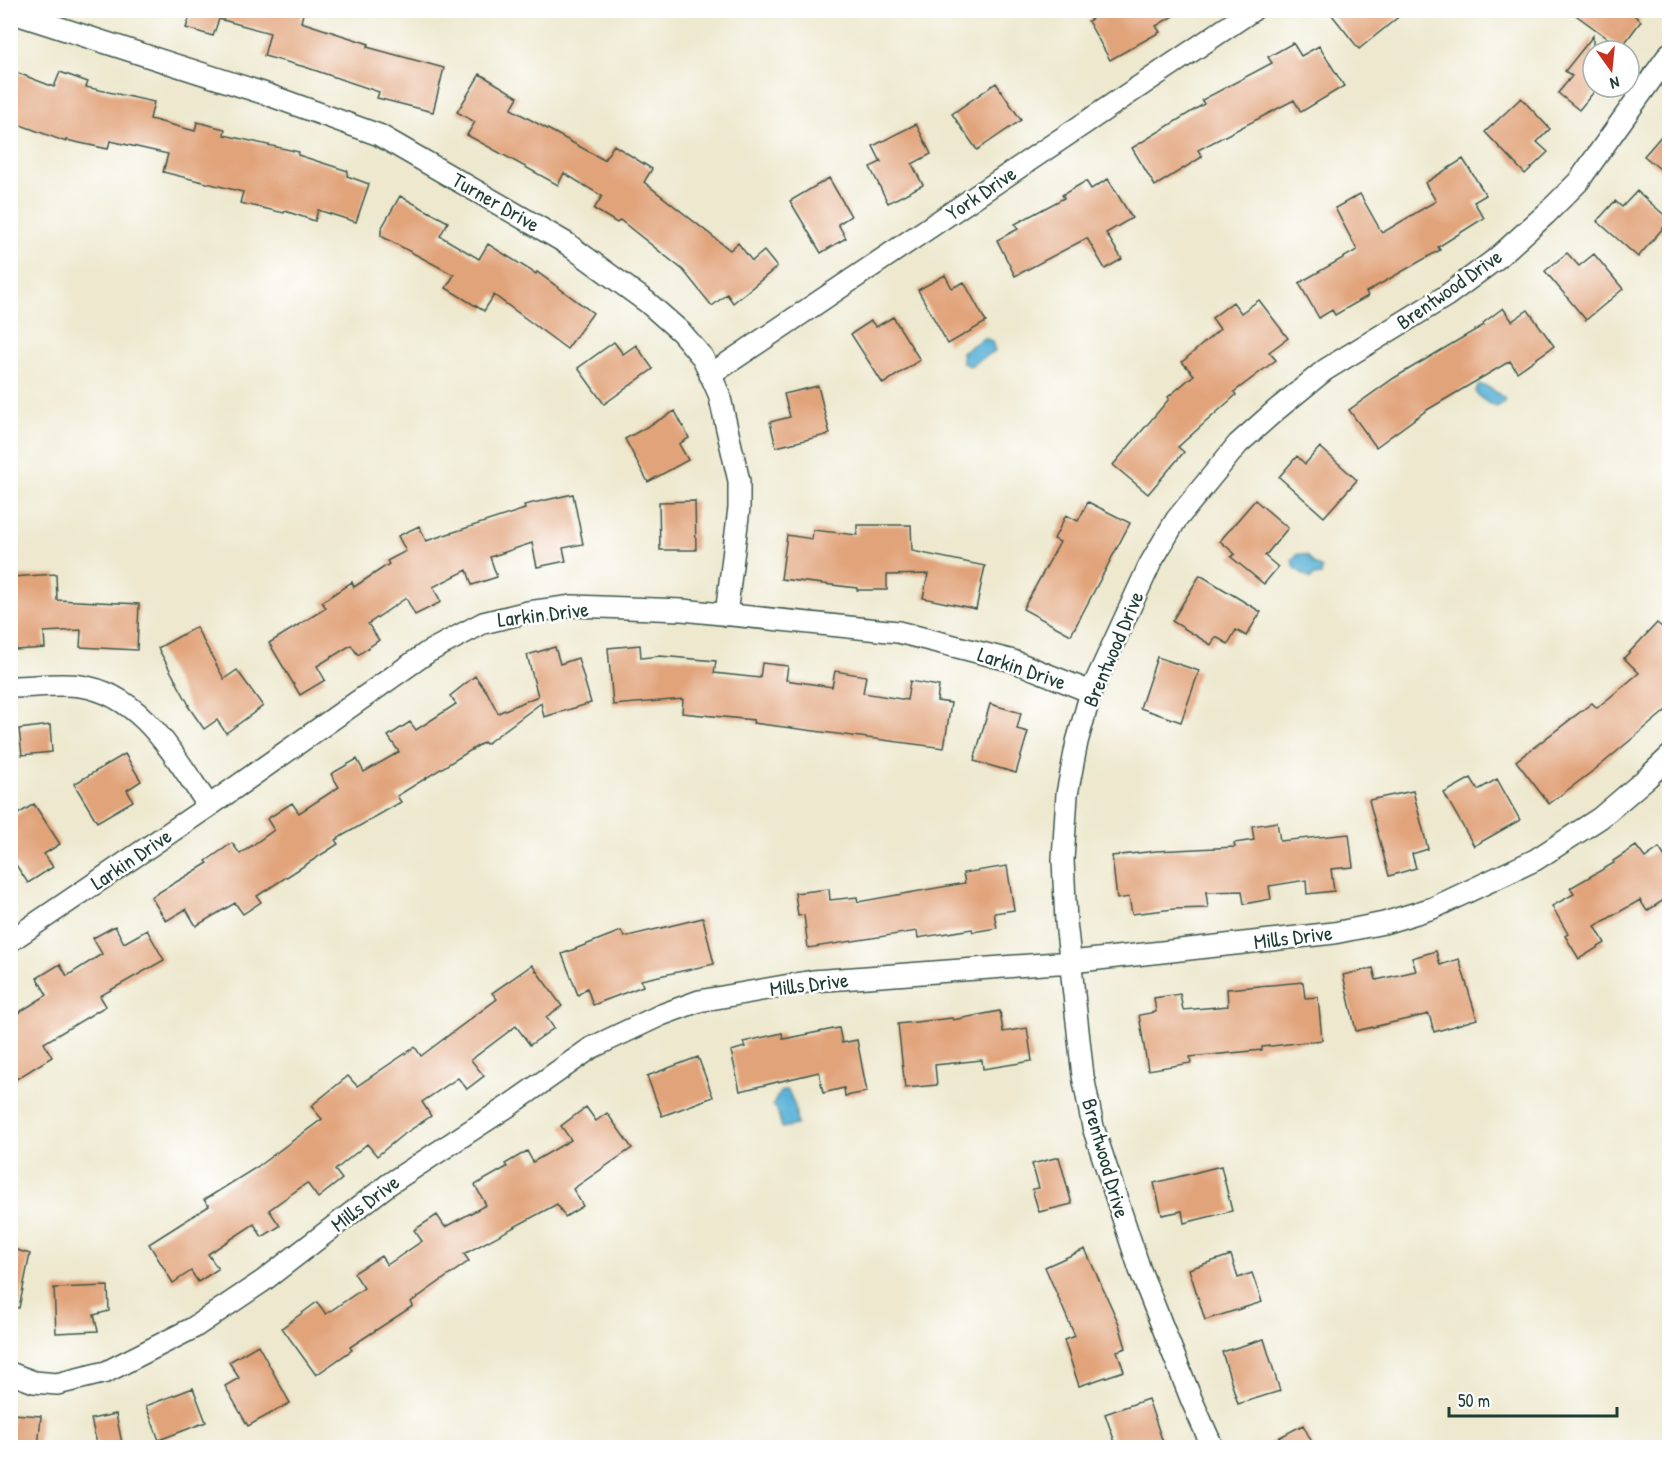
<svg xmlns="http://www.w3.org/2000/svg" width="1680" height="1458" viewBox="0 0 1680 1458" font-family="'Patrick Hand',sans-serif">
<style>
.water{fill:#5bb3d8;stroke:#3d7886;stroke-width:1.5}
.building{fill:#e1a379}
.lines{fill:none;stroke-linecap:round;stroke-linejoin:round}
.street-casing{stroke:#3e574b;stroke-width:24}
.street{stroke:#fff;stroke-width:21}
.labels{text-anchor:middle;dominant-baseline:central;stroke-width:5;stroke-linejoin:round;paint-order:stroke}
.street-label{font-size:21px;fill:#1f3d34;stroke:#fff}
</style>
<rect width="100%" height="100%" fill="#fff"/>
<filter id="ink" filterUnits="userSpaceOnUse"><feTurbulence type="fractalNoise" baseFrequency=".0167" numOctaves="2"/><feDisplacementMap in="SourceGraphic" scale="12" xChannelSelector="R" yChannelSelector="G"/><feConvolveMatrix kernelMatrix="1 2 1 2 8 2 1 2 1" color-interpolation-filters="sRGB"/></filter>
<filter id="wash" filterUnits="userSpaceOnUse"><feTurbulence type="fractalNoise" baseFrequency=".008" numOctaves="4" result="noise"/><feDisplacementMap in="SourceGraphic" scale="24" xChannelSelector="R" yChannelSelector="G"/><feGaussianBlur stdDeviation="1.35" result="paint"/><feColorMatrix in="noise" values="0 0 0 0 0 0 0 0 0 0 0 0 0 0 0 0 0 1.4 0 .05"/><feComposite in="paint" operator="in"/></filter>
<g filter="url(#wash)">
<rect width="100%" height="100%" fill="#ede8ce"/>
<!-- water -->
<path class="water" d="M984,338L992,341L995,351L970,366L963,363L962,352Z
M1479,385C1488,385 1497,393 1505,399L1504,403L1496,407L1486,402L1475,392Z
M1298,554L1307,555L1314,564L1322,569L1321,575L1313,576L1311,579L1296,569L1292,561Z
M788,1090L795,1106L797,1125L782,1128L777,1110L773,1105L780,1092Z"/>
<g id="blocks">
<!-- building -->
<path class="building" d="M192,10H304L301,22L369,44L367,47L444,68L433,112L377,98L379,92L305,67L264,56L270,33L219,19L213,36L186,28Z
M1106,10H1183L1156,26L1160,32L1110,60L1088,21Z
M1328,10H1407L1359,49Z
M1569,10H1628L1641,21L1621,48Z
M1593,36V87H1598L1579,110L1558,93L1572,76L1565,71Z
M1293,43L1301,56L1319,46L1344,86L1301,112L1294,100L1198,150L1202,157L1155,186L1132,148L1204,104L1202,100L1272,63L1268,57Z
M10,70L54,87L60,72L88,82L86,87L154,102L150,119L195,131L197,122L225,129L224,135L299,152L298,155L348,171L347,176L369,184L356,222L318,210L315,221L285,211L284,213L240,203L243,192L163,172L168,154L110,141L108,149L66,140V142L10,121Z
M480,74L518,97L511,109L604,160L614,145L652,169L644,182L730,250L738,243L752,261L764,251L777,267L733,303L727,294L712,306L683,270L620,220L617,223L594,209L602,196L564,173L558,185L467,135L475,122L457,112Z
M996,83L1021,120L977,150L952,114Z
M1521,98L1550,129L1537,142L1548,152L1525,174L1485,132Z
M916,124L931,154L912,164L923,185L888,203L870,167L881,162L873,146Z
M1670,126V177L1644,156Z
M1463,159L1486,195L1474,202L1484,218L1438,247L1440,250L1366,292L1368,296L1335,315L1332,310L1319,318L1299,283L1357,250L1335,208L1360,194L1382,233L1436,201L1425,183Z
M829,178L851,216L838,224L846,238L821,253L790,201Z
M1108,179L1132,218L1106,233L1122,259L1105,269L1087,238L1015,276L997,240L1018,229L1015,224L1064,198L1062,195L1086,181L1091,189Z
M1637,191L1670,220L1638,257L1597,221L1615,201L1622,207Z
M400,196L448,222L440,236L479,259L488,244L536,274L537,272L593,313L567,349L494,295L484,311L446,288L454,275L381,236V229Z
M1567,253L1579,266L1594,254L1623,289L1586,320L1545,271Z
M945,275L952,288L964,282L986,322L948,344L918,290Z
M1259,300L1288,338L1269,352L1276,360L1234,392L1236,395L1178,447L1184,452L1148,494L1113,465L1169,399L1168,397L1194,375L1182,362L1220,329L1212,318L1233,302L1241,313Z
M1503,308L1512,321L1528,310L1554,346L1517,372L1510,361L1427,410L1376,447L1349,410L1394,378L1484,325L1483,323Z
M893,317L920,360L883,384L851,334L871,321L876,327Z
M614,342L623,354L636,345L653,369L604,404L578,368Z
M818,386L830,434L776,447L770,422L790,417L784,394Z
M675,411L689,438L679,444L688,460L648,482L625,439Z
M1320,447L1357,480L1324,517L1279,477L1297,456L1305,464Z
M573,494L583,544L563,548L566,561L537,567L532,543L490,557L497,577L472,585L467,570L433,587L441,602L415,615L406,598L368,624L379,640L358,655L351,645L317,666L325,680L300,695L269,643L326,608L322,602L352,582L354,587L389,564L387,561L406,551L398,536L419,526L426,541L525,509L524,505Z
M1255,500L1288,528L1265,556L1278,567L1264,584L1231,557L1235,554L1220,541Z
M695,501L696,550H660L659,502Z
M1088,502L1130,523L1071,635L1023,609L1060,542L1054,539L1066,515L1078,521Z
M857,525H911L912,551L985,566L976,609L923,598L928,574L887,575V590H857V588L781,579L787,535L812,539L813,530L857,535Z
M56,574L57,600L139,604L137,650L80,647L81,630L44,632L45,648L16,650L12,577Z
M1200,575L1261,612L1246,636L1236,630L1228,644L1216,637L1211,645L1172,621Z
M1657,623L1670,634V707L1602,764L1549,804L1516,761L1592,703L1597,708L1639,673L1624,658Z
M196,627L224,679L237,670L263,706L226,733L217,720L204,729L188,706L189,705L158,648Z
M640,645L641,658L660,656L716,661L714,673L760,678L762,663L788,666L786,680L832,687L835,671L866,676L863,693L907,700L910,681L939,686L937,701L951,703L944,748L753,723L754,720L682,713L683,699L613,705L608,648Z
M555,647L560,664L578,658L591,703L544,717L541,703L486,744L484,742L397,796L401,802L335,840L338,844L257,896L261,902L243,914L235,903L196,926L186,909L166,921L151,897L208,863L206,861L232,843L240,854L274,830L267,819L292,803L299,813L339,787L331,774L357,759L364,772L399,752L388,736L410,722L416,730L456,704L450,696L475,676L487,692L498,713L538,696L527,655Z
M1157,657L1199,671L1181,722L1140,708Z
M990,704L1021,713L1017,729L1028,732L1016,773L974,761Z
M50,725L52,752L22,755L19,729Z
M125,754L141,781L127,790L133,801L97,822L74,784Z
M1471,778L1478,790L1497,779L1520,820L1474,846L1444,793Z
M1413,791L1428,849L1412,854L1416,868L1389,876L1369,800Z
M34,804L60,844L44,854L53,867L28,883L10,856V819Z
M1277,822L1280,841L1349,834L1353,867L1331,869L1334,891L1307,894L1306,880L1269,886L1271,899L1244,904L1242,891L1206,892L1208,908L1174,909L1132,914L1129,897L1117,899L1112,856L1156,851L1235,847L1234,843L1254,840L1252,826Z
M1636,846L1645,858L1659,848L1670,864V896L1647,911L1640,900L1595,926L1605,943L1579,959L1565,936L1568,934L1552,906L1574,894L1570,888L1614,863L1613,861Z
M1007,866L1014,910L994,913L997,928L973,932L972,929L918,938L917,931L808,948L804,915L798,916L795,893L829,889L830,900L857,897L858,902L965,883L963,873Z
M703,918L714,964L641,980L643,986L593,1005L587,988L578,995L562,954L621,931L624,937Z
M115,926L124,943L147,930L164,960L100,996L106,1006L44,1043L52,1057L10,1083V1018L47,995L37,978L60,964L67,976L102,954L93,938Z
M1436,951L1440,965L1459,959L1477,1019L1434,1032L1429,1014L1356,1031L1343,975L1373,968L1376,980L1416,971L1412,958Z
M532,965L562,1006L546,1017L554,1028L530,1045L516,1026L471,1060L484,1076L467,1089L458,1078L422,1102L431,1116L400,1137L377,1156L367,1144L335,1170L342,1179L318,1198L307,1183L269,1210L280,1226L262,1237L254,1224L208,1254L218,1269L198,1282L191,1271L173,1283L149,1244L209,1206L204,1200L257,1167L322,1119L311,1106L348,1076L357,1086L415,1047L421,1056L497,999L492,993Z
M1303,982L1305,998L1318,997L1322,1040L1262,1047V1050L1190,1057L1191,1063L1148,1070L1139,1015L1156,1012L1154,998L1180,994L1183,1010L1228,1006L1227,989Z
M1000,1011L1003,1032L1027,1028L1032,1061L983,1069L982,1060L935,1065L937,1085L905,1088L898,1024L952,1018L953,1020Z
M839,1028L842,1043L857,1040L867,1092L845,1096L844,1088L823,1093L819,1072L740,1091L731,1051L745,1047L743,1042L782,1033L783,1039Z
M698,1057L713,1097L662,1116L647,1076Z
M586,1107L596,1121L607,1113L632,1148L573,1189L583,1206L565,1217L557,1204L464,1254L469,1261L411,1302L413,1306L350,1347L352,1350L316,1375L282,1328L317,1302L326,1314L364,1288L354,1273L381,1256L387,1265L422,1241L414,1230L437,1215L445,1227L486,1205L475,1185L507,1167L505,1164L527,1151L533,1162L571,1140L561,1126Z
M1059,1157L1072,1204L1039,1212L1032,1189L1039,1188L1032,1164Z
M1221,1166L1232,1211L1184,1223L1182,1211L1162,1215L1154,1183Z
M10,1248L30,1254L19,1308L10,1307Z
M1085,1249L1119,1324L1126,1348L1117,1351L1124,1371L1079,1386L1064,1340L1075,1336L1045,1267Z
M1231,1255L1238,1278L1252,1273L1262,1302L1205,1320L1189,1269Z
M108,1286L109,1311L94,1315L98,1331L56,1333L54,1288Z
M1264,1339L1280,1391L1238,1404L1222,1352Z
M258,1345L290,1403L248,1426L225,1386L239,1378L229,1362Z
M193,1388L206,1422L159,1440L146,1406Z
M1148,1399L1165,1448H1117L1105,1414Z
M12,1414L41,1416L38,1448H10Z
M116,1414L123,1448H98L91,1419Z
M1303,1425L1315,1448H1259Z"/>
</g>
</g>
<g filter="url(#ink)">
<use href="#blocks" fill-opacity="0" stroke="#3e574b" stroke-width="1.5"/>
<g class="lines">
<!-- street casing -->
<g class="street-casing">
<path id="street" d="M10,12L266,94L379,135L566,243L647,302L681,332L703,358L719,394L739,481V508L726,615
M710,375L1253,10
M10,687C33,687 58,683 80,686C143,694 176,760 209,806
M10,941L209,806L428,652L483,623L528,612L573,606L682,610L898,632L1013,661L1091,692
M10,1373L34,1382L57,1384L106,1372L193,1328L263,1281L389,1184L510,1105L591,1048L661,1015L699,1001L813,981L1071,962L1334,933L1384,923L1433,908L1535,860L1600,818L1648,777L1670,756
M1213,1448L1192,1401L1140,1270L1093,1127L1083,1076L1066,922L1063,860L1067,794L1077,742L1091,692L1150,564L1176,520L1238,444L1275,411L1325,370L1446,296L1496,259L1546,214L1578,182L1670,53"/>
</g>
<!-- street -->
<use href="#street" class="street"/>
</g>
</g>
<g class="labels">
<!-- street labels -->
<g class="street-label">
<text transform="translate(981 193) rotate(-34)">York Drive</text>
<text transform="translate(496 202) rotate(30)">Turner Drive</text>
<text transform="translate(1449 289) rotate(-35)">Brentwood Drive</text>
<text transform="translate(543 614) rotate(-7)">Larkin Drive</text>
<text transform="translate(1113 649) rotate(-67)">Brentwood Drive</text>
<text transform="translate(1022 668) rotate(19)">Larkin Drive</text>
<text transform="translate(131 859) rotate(-34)">Larkin Drive</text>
<text transform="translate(1293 937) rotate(-7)">Mills Drive</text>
<text transform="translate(809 984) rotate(-7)">Mills Drive</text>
<text transform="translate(1106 1158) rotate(74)">Brentwood Drive</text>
<text transform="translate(365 1203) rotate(-37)">Mills Drive</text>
</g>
</g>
<!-- margin -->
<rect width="1680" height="1458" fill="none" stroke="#fff" stroke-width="36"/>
<!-- north arrow -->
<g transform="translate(1611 69) rotate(165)"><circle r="28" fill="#ffffff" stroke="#a5b1ae" stroke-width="1.5"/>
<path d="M0-4.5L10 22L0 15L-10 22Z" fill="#c8321e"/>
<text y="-9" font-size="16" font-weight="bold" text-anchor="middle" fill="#1f3d34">N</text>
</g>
<!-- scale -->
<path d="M1449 1407v9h168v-9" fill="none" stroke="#1f3d34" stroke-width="3"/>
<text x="1458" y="1407" font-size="18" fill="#1f3d34" stroke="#ffffff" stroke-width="4.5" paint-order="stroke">50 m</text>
</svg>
